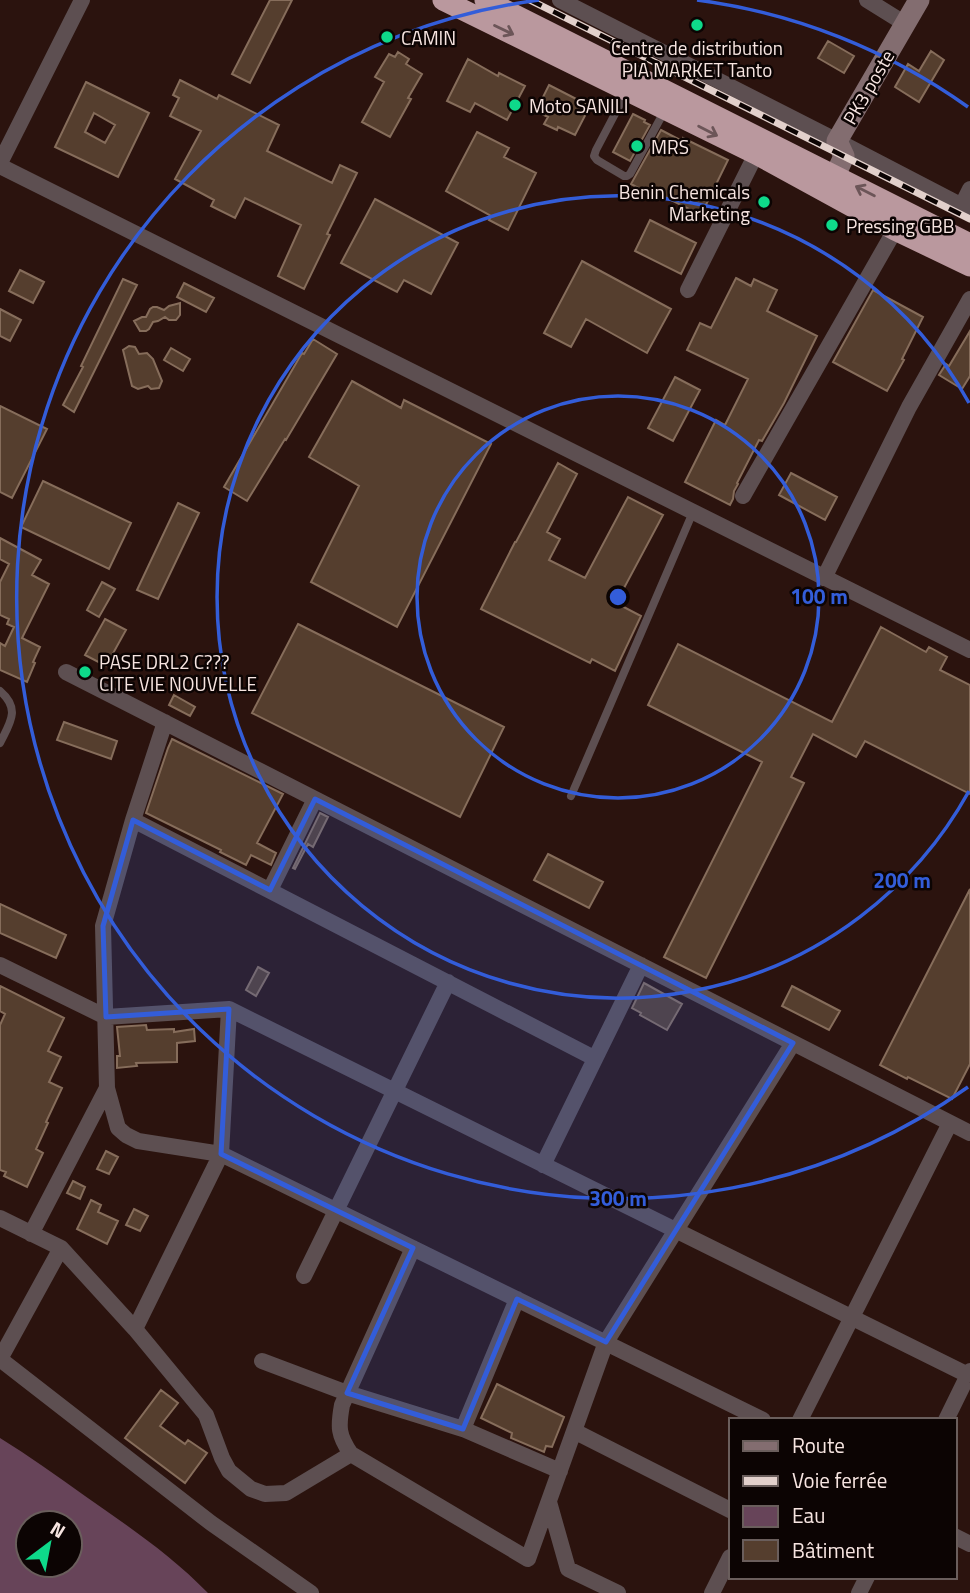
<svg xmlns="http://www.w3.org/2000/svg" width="970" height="1593" viewBox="0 0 970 1593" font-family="'Titillium Web',sans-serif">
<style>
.water{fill:#674459;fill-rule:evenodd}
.building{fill:#553e2e;stroke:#866d5b;stroke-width:2;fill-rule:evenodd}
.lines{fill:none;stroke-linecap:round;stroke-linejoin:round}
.lane{stroke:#5d4f51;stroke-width:8}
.street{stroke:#5d4f51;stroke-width:16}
.secondary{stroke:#836d70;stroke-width:21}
.highway{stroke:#ba989e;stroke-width:21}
.rail-casing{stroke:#e2d0cb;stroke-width:7}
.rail{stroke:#0c0403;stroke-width:4.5;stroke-dasharray:13;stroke-linecap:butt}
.oneway{stroke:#6c5558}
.marked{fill:#335dd9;fill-opacity:0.2;stroke:#335dd9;stroke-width:5;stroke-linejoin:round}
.ring{fill:none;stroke:#335dd9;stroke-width:3.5}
.poi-dot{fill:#0ed98a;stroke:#0c0403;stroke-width:2.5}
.labels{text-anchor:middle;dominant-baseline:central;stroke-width:5;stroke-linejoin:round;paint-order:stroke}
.poi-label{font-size:19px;fill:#f7e5e1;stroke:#0c0403;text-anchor:start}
.street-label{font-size:19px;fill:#f7e5e1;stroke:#0c0403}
.centre{fill:#335dd9;stroke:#0c0403;stroke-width:3.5}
.ring-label{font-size:21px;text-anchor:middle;font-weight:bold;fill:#335dd9;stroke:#0c0403;stroke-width:5;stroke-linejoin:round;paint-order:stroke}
</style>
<rect width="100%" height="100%" fill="#2b130e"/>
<!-- water -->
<path class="water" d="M0,1438C29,1456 57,1476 85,1496C128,1526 171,1555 208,1593H0ZM28,1523H70V1565H28Z"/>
<!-- building -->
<path class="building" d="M270,0H292L250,83L232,74Z
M828,41L854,56L844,73L818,58Z
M931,51L944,60L919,102L895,87L908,64L919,71Z
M398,52L409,59L406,64L422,74L408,98L411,99L390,137L362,122L384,82L375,77L389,54L395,57Z
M468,59L498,76L499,73L525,86L507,120L475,103L470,112L447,101Z
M180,80L217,99L219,95L279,125L267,151L332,183L340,165L357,173L327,234L330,235L304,289L278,276L301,225L245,198L235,218L211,206L214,200L175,179L201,131L170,116L179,98L173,95Z
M86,82L149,113L118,177L55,147ZM94,113L115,125L105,143L85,132Z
M549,85L590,106L575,135L558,127L557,130L544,124L548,117L536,111Z
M633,114L645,120L644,122L650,125L630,161L613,152Z
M661,130L682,141L683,138L728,160L701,215L653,191L651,195L631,184Z
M477,132L509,148L504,157L536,173L508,230L489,220L491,216L446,191Z
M375,199L458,243L431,294L404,280L397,292L341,263Z
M650,220L696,243L681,274L635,251Z
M582,261L671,309L647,353L586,319L571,347L544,333Z
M20,270L44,282L33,303L9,291Z
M736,278L751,286L754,279L777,290L767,311L817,336L784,403L762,441L759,440L737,483L738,484L734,491L733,499L730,505L685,482L716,420L725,425L748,379L687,350L700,323L711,328Z
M123,279L137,285L74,412L63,405L83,367L81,366Z
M184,283L214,298L206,312L177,297Z
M873,290L923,317L902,359L904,360L887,391L833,362Z
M180,303V315L176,320H169L165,317L158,321L153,322L149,329L146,331H140L134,321L142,317H146L150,309L153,307H157L164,310L169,306Z
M0,309L21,320L10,341L0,336Z
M970,331V376L962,389L939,375L946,364L949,366Z
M313,339L337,354L286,440L285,439L247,501L224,487L302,353L304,354Z
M129,346L135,347L139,354L147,353L153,359L162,381L159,388L151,389L148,386L138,389L132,386L123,350Z
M171,348L190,359L183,371L164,360Z
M675,377L700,390L673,441L648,428Z
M352,381L401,408L404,400L491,444L397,627L311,582L359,486L309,457Z
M0,406L47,429L12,498L0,492Z
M558,463L577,474L547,532L560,539L549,560L585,578L628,497L663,515L616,603L641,616L615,671L592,659L590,663L481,609L515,542H516Z
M791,473L837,497L825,520L779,495Z
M43,481L131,523L109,569L21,527Z
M178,503L199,513L158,599L137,590Z
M0,538L41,560L32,575L49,584L22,638L40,647L33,662L35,663L27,682L0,670V643L5,646L14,627L7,624L9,619L0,615V582L9,564L0,559Z
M102,582L115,589L99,617L87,610Z
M105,619L126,630L106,666L85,655Z
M298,624L504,727L460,817L252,713Z
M881,627L926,652L929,647L947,657L940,670L970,685V794L865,741L856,757L813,734L791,777L804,783L706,978L664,957L762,762L648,705L678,644L832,722Z
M174,695L195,707L190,716L169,705Z
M64,722L117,741L111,759L57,740Z
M172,739L283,794L257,843L276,853L271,865L251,855L246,865L220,852L221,850L146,813L168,748Z
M320,813L328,817L313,847L308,844L295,869L293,868Z
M548,854L603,882L589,908L534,880Z
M970,889V1064L952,1099L908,1077L907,1079L880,1065Z
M0,904L66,935L56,958L0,933Z
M258,967L269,973L256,996L246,990Z
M644,983L682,1004L667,1030L640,1015L641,1013L632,1008Z
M0,986L64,1018L48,1051L61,1057L49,1082L62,1088L46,1122L48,1123L36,1149L43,1153L27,1187L4,1176L6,1172L0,1170V1025L5,1014L0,1011Z
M792,986L840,1011L829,1030L782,1006Z
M146,1025L147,1030L174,1029V1032L194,1029L195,1041L177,1043V1062L136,1063L137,1066L117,1068V1056H120L117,1027Z
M106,1151L118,1157L109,1174L97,1169Z
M73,1181L85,1187L80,1199L67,1193Z
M91,1200L101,1205L98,1212L118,1221L107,1244L77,1229Z
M134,1209L148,1216L140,1231L126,1225Z
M497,1384L564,1417L552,1447L546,1446L544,1452L511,1438L512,1433L481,1418Z
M161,1390L178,1403L160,1426L185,1444L188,1440L207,1453L185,1483L125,1438Z"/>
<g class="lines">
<!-- lane -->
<path class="lane" d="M626,93L596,150L594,156L597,160L624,176H627L630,174L665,110
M0,691C21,709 10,723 0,743
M571,796L693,512"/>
<!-- street -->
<path class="street" d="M560,0L837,141L970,210
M867,0L904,23
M0,163L82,0
M0,166L970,650
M961,207L970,189
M688,290L756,154
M743,496L895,230
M824,578L909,407L970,299
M66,672L970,1133
M165,722L133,820L103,926L107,1088L118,1128L126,1135L138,1141L221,1154L229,1009
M133,820L594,1058
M270,890L315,799
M0,965L106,1017L229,1009L968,1375
M543,1165L641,965
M0,1218L61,1248L135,1329L206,1415L222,1458L229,1471L251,1489L265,1494L286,1493L351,1454
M31,1234L107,1088
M413,1248L342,1405C338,1427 338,1435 351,1454L528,1559L606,1342L793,1043
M304,1276L448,982
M135,1329L221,1154L763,1420
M0,1359L211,1523L311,1593
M0,1359L61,1248
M262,1361L347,1393L463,1429L560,1471
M800,1420L950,1123
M946,1420L970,1371
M463,1429L517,1299
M574,1431L730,1510
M549,1502L568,1569L618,1593
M954,1536L970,1544
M712,1593L730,1557
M859,1593L867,1577"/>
<!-- secondary -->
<path class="secondary" d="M835,176L844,156L837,141L919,0"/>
<!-- highway -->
<path class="highway" d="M443,0L756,154L895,230L970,266
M485,0L970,244"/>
<!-- rail casing -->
<g class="rail-casing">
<path id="rail" d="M530,0L970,219"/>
</g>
<!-- rail -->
<use href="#rail" class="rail"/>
</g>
<!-- one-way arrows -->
<defs><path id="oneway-shaft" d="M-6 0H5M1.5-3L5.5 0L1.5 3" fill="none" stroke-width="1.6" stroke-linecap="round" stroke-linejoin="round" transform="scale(1.75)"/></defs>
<g class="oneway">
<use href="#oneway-shaft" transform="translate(504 30) rotate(26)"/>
<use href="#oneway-shaft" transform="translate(708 131) rotate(27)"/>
<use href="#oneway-shaft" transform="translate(865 191) rotate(-153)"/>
</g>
<!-- marked area -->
<path class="marked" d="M315,799L793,1043L606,1342L517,1299L463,1429L347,1393L413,1248L221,1154L229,1009L106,1017L103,926L133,820L270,890Z"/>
<!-- distance rings -->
<g class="ring">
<circle cx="618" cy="597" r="201"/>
<path d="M969 791A401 401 0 1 1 969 403"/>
<path d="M968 1087A602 602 0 1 1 539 0M697 0A602 602 0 0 1 968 107"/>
</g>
<!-- markers -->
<g class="poi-dot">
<circle cx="697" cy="25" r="7"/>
<circle cx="387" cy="37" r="7"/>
<circle cx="515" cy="105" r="7"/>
<circle cx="637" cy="146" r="7"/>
<circle cx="764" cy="202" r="7"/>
<circle cx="832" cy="225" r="7"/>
<circle cx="85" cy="672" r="7"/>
</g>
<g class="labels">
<!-- poi labels -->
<g class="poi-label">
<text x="401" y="37">CAMIN</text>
<text x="697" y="47" text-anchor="middle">Centre de distribution<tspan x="697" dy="22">PIA MARKET Tanto</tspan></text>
<text x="529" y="105">Moto SANILI</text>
<text x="651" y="146">MRS</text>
<text x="750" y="191" text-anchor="end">Benin Chemicals<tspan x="750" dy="22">Marketing</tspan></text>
<text x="846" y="225">Pressing GBB</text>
<text x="99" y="661">PASE DRL2 C???<tspan x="99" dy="22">CITE VIE NOUVELLE</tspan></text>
</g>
<!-- street labels -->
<g class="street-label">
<text transform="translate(868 87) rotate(-60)">PK3 poste</text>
</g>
</g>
<circle cx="618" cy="597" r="10" class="centre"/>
<g class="ring-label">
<text x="819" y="604">100 m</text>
<text x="902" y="888">200 m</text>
<text x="618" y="1206">300 m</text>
</g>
<!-- legend -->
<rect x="729" y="1418" width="228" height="161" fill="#0c0403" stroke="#6a5e5c" stroke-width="2"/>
<rect x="743" y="1441" width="35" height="10" fill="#836d70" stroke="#6a5e5c" stroke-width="2"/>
<text x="792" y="1453" font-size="21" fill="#f7e5e1">Route</text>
<rect x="743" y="1476" width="35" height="10" fill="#e2d0cb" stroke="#6a5e5c" stroke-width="2"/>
<text x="792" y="1488" font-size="21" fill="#f7e5e1">Voie ferrée</text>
<rect x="743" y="1506" width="35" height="21" fill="#674459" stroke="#6a5e5c" stroke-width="2"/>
<text x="792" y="1523" font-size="21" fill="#f7e5e1">Eau</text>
<rect x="743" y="1540" width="35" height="21" fill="#553e2e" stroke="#6a5e5c" stroke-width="2"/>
<text x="792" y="1558" font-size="21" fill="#f7e5e1">Bâtiment</text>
<!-- north arrow -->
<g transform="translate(49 1544) rotate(32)"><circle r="33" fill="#0c0403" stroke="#6a5e5c" stroke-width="2"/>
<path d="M0-5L12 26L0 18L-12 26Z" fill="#0ed98a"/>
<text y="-10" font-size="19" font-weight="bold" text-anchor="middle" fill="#f7e5e1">N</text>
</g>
</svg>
